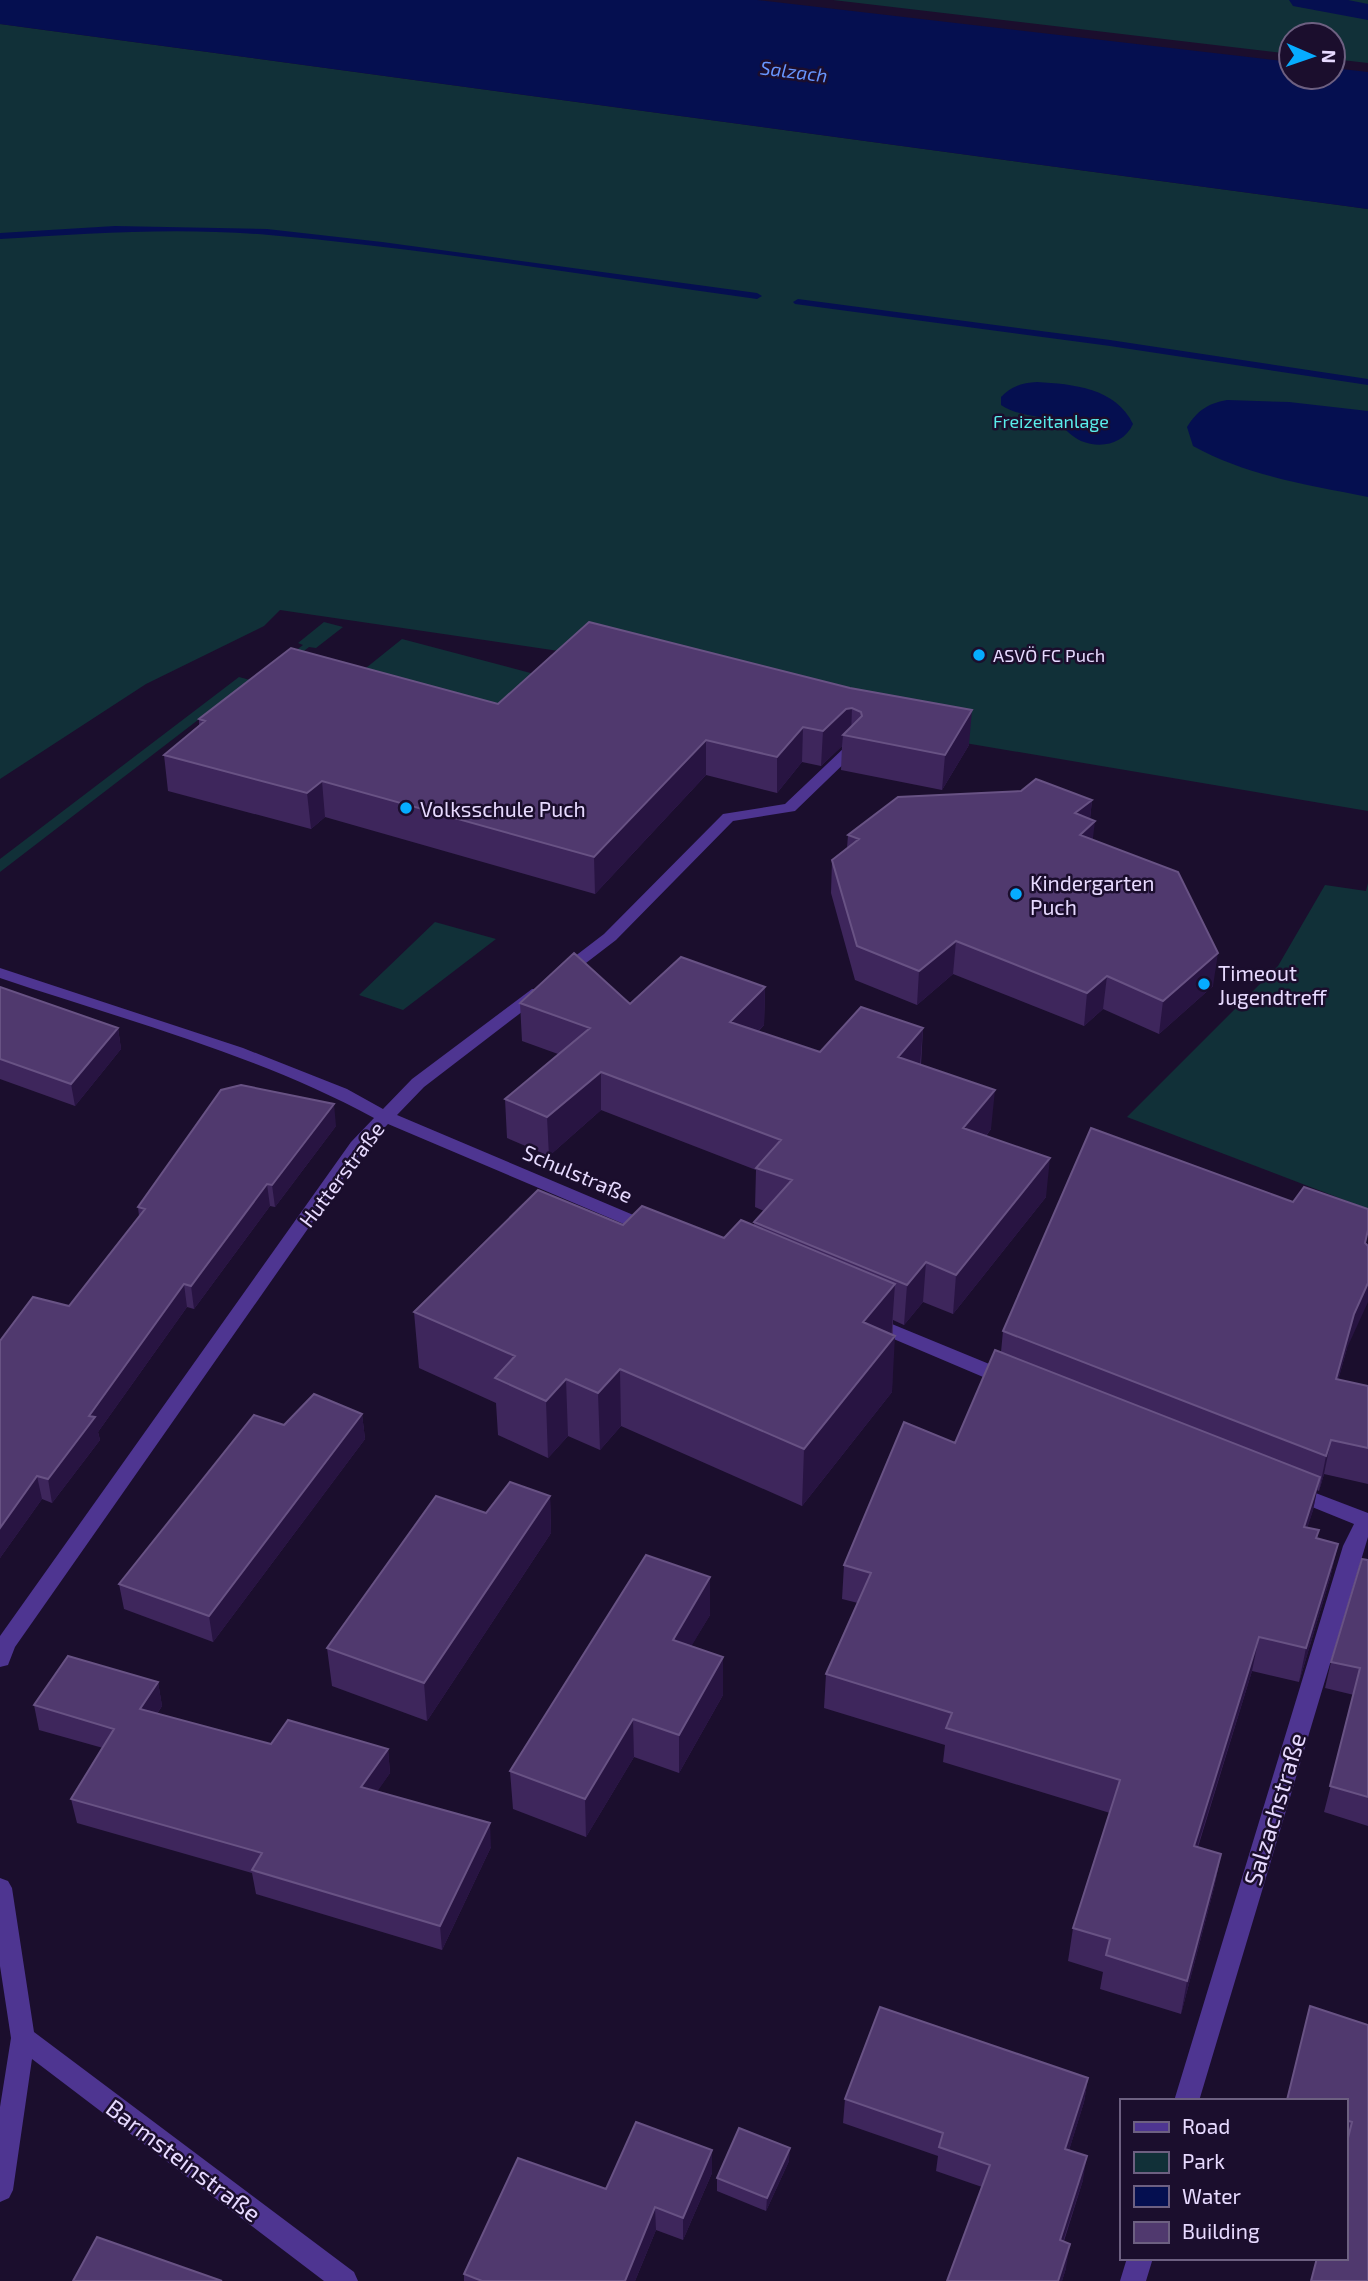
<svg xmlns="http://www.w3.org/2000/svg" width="1368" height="2281" viewBox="0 0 1368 2281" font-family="'Exo 2',sans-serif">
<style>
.green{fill:#113038}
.water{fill:#050f50}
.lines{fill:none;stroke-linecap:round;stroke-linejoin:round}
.stream{fill:#050f50;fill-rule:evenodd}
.canal{fill:#050f50;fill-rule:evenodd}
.minor{fill:#4e3591;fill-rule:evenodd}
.wall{fill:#3e265c}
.shaded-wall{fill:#281442}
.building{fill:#50396e;stroke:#685284;stroke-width:2}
.poi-dot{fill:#06acff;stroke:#1b0e2d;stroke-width:2.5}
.labels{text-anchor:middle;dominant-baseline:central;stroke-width:5;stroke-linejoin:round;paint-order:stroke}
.far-park-label{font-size:18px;fill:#59edeb;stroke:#1b0e2d}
.far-poi-label{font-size:18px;fill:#e7daff;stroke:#1b0e2d;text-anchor:start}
.far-water-label{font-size:19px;font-style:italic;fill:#6896ff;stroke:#1b0e2d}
.poi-label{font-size:21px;fill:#e7daff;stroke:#1b0e2d;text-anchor:start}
.street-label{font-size:21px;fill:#e7daff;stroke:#1b0e2d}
.near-street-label{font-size:24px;fill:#e7daff;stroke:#1b0e2d}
</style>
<rect width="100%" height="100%" fill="#1b0e2d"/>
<!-- green -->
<path class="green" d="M833,0H1368V63L1333,59V35H1291V54Z
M0,24L1368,209V811L900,732L898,701L280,610L264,626L146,684L0,779Z
M324,622L343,627L316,648L309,647L212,723L206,721L303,645L298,643Z
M402,639L553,679L504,722L351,680Z
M239,677L250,680L0,872V859Z
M1368,883V1209L1127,1117L1278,966L1325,885L1366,891Z
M435,922L496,939L403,1010L359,995Z"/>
<!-- water -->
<path class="water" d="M0,0H757L1291,62V77H1333V68L1368,72V209L0,24Z
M1037,382C1073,384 1116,388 1133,424C1124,444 1101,449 1081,441C1072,437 1066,429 1058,424C1040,414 1018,417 1001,405V397C1011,386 1022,383 1037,382Z
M1227,400L1289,402L1368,411V497C1307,485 1248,476 1193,446L1187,427C1198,410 1207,404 1227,400Z"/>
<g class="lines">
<!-- stream -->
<path class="stream" d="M115,226L267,229L382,242L757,293L762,296L757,299C595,277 432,249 269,235C180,227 89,233 0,239V233Z
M798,299L1110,340L1368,379V385L1110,346L795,304L793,302Z"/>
<!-- canal -->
<path class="canal" d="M1289,0H1348L1368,4V20L1293,6Z"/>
<!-- minor -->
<path class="minor" d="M851,745L858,749L856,752L795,811L733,821L616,940L569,976H557L555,973L557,970L604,934L723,814L785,804L846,746Z
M0,968L243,1048L347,1089L383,1109L412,1079L532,989H544L546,992L544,995L424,1087L397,1115L657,1225L660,1229L651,1235L645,1233L388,1124L363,1150L15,1647L8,1665L0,1667V1636L351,1142L374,1118C258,1055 125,1020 0,978Z
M870,1315L1016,1375L1019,1380L1016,1385H1002L863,1326L861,1321L863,1316Z
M1292,1484L1368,1513V1537L1199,2101H1174L1343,1546L1354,1524L1285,1496L1282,1491L1285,1486Z
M0,1878L8,1881L12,1888L34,2032L354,2272L358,2281H324L32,2059L13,2190L9,2198L0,2202V2107L11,2038L0,1966Z
M1127,2258H1153L1146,2281H1120Z"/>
</g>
<!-- wall -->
<path class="wall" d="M589,622L969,745L942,790L841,770L842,746L821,766L802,762L777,793L706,775L595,894L325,817L311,829L168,791L164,755L199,725V719L498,704Z
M1092,800L1090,819L1093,840L1213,986L1159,1034L1103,1009L1084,1026L953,974L917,1005L855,980L831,893L832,860L847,848L848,835Z
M0,987L118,1028L121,1049L75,1106L0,1079Z
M765,987L764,1025L758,1032L820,1052L923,1028L921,1065L991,1129L986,1136L1046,1197L953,1314L923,1302L904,1325L893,1320L892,1392L802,1506L621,1426L600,1450L568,1436L548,1458L498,1435L496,1403L419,1368L414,1312L623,1225L724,1238L754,1226V1222L764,1211L755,1207L756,1170L601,1110L549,1156L507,1138L505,1099L558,1054L522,1041L520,1003L630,1004Z
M336,1126L275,1207L270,1206L194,1309L187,1307L98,1432L100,1440L52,1503L42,1499L0,1558V1341L69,1306L139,1216L138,1207Z
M1366,1244L1347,1348L1338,1380L1368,1386V1484L1324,1474L1319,1491L1317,1490L1313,1510L1307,1528L1319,1530L1317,1539L1338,1544L1330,1578L1299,1682L1252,1671L1198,1847L1221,1854L1214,1888L1181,2014L1100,1989L1103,1972L1068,1961L1073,1928L1110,1813L943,1762L945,1745L824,1708L826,1674L858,1603L842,1599L844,1565L955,1443L1001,1352L1003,1331Z
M362,1414L365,1439L213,1642L124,1609L119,1584L284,1425Z
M550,1496L551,1533L427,1721L332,1686L327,1648L486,1513Z
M1368,1560V1826L1324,1812L1354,1695L1325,1688L1331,1662Z
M710,1577V1615L691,1646L723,1657V1695L679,1773L634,1757L586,1837L513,1809L510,1771Z
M158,1682L162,1706L157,1714L271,1744L388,1749L390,1773L377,1791L491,1847L442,1950L256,1894L252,1873L77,1823L71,1799L103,1748L39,1730L34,1705Z
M1310,2006L1368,2025V2281L1348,2138L1345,2137V2101H1287Z
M1088,2078L1084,2102L1069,2150L1083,2180L1064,2241L1066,2268L1062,2281H947L982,2187L936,2171L938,2156L843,2123L845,2099Z
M712,2150V2173L683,2240L656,2230L635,2281H464V2274L606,2189Z
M789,2161L766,2211L717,2191V2178Z"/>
<!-- shaded-wall -->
<path class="shaded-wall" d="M852,708L851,736L843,735L842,746L821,766L823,731L846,709Z
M972,710L969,745L942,790L945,755Z
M803,727L802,762L777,793V757Z
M706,740V775L595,894L594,857Z
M322,781L325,817L311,829L307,793Z
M1092,800L1089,827L1095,821L1091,854L1077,867L1075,813Z
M956,941L953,974L917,1005L919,971Z
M1218,953L1213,986L1159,1034L1163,1001Z
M1107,976L1103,1009L1084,1026L1087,993Z
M765,987L764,1025L729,1061L730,1022Z
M118,1028L121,1049L75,1106L71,1084Z
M923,1028L920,1066L898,1057Z
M601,1072V1110L549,1156L547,1117Z
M995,1090L991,1129L960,1167L963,1128Z
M334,1104L336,1126L275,1207L272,1185Z
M1050,1158L1046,1197L953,1314L956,1275Z
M267,1184L270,1206L194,1309L191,1286Z
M926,1262L923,1302L904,1325L907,1285Z
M1368,1283V1302L1347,1348L1329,1414L1336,1379L1354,1314Z
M184,1284L187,1307L98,1432L100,1440L52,1503L48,1479L89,1416Z
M895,1284L891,1341L863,1322Z
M895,1336L892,1392L802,1506L804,1449Z
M620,1369L621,1426L600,1450L598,1393Z
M566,1379L568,1436L548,1458L546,1401Z
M362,1414L365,1439L213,1642L209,1616Z
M1331,1440L1324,1474L1319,1491L1326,1456Z
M37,1476L42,1499L0,1558V1528Z
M1320,1477L1313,1510L1297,1561L1304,1527Z
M550,1496L551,1533L427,1721L424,1683Z
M1338,1544L1330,1578L1299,1682L1306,1648Z
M710,1577V1615L673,1677V1640Z
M1259,1637L1252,1671L1187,1880L1194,1846Z
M723,1657V1695L679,1773V1735Z
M158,1682L162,1706L144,1733L140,1709Z
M633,1719L634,1757L586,1837L585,1799Z
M388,1749L390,1773L364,1811L361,1787Z
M490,1823L491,1847L442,1950L440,1926Z
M1221,1854L1214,1888L1181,2014L1187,1981Z
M1088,2078L1084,2102L1062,2173L1065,2149Z
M790,2148L789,2161L766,2211L767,2198Z
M712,2150V2173L683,2240V2218Z
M1087,2156L1083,2180L1056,2263L1060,2240Z
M655,2207L656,2230L635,2281H625Z
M1070,2244L1066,2268L1062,2281H1058Z"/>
<!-- building -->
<path class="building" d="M589,622L850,688L972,710L945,755L843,735L862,716L861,712L852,708L846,709L823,731L803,727L777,757L706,740L594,857L322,781L307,793L164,755L205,721L199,719L291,648L498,704Z
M1036,779L1092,800L1075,813L1095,821L1080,835L1178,872L1218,953L1163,1001L1107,976L1087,993L956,941L919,971L857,946L832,860L859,839L848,835L898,797L1021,791Z
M574,953L630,1004L681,957L765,987L730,1022L820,1052L861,1007L923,1028L898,1057L995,1090L963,1128L1050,1158L956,1275L926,1262L907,1285L754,1222L792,1180L756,1168L781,1140L601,1072L547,1117L505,1099L590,1028L520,1003Z
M0,987L118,1028L71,1084L0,1059Z
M241,1085L334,1104L272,1185L267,1184L191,1286L184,1284L89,1416L95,1417L48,1479L37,1476L0,1528V1341L33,1297L69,1306L145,1209L138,1207L221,1090Z
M1091,1128L1293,1202L1304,1187L1368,1209V1230L1365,1243L1368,1246V1283L1354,1314L1336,1379L1368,1386V1448L1331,1440L1326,1456L1003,1331Z
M538,1190L623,1225L642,1206L724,1238L741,1220L895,1284L863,1322L895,1336L804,1449L620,1369L598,1393L566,1379L546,1401L495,1378L515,1356L414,1312Z
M995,1350L1320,1477L1304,1527L1319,1530L1316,1538L1338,1544L1306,1648L1259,1637L1194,1846L1221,1854L1187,1981L1106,1955L1110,1939L1073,1928L1120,1780L946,1728L952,1713L826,1674L871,1573L844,1565L904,1422L955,1443Z
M314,1394L362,1414L209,1616L119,1584L254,1415L284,1425Z
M510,1482L550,1496L424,1683L327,1648L436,1496L486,1513Z
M646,1555L710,1577L673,1640L723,1657L679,1735L633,1719L585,1799L510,1771Z
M1362,1559L1368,1560V1797L1330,1786L1360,1668L1331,1662Z
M68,1656L158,1682L140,1709L271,1744L288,1720L388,1749L361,1787L490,1823L440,1926L252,1870L262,1853L71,1799L114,1729L34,1705Z
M1310,2006L1368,2025V2281H1311L1317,2258H1345V2150L1352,2122L1345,2120V2101L1287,2100Z
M880,2007L1088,2078L1065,2149L1087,2156L1060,2240L1070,2244L1058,2281H947L990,2165L939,2147L943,2133L845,2099Z
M636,2122L712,2150L683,2218L655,2207L625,2281H482L464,2274L518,2158L606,2189Z
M739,2128L790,2148L767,2198L717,2178Z
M97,2237L222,2281H73Z"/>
<!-- markers -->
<g class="poi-dot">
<circle cx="979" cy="655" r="7"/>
<circle cx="406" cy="808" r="7"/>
<circle cx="1016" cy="894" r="7"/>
<circle cx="1204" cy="984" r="7"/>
</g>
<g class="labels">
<!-- far-park labels -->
<g class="far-park-label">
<text x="1051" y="421">Freizeitanlage</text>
</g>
<!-- far-poi labels -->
<g class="far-poi-label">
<text x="993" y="655">ASVÖ FC Puch</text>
</g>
<!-- far-water labels -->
<g class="far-water-label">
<text transform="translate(794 71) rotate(7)">Salzach</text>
</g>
<!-- poi labels -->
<g class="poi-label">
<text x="420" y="808">Volksschule Puch</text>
<text x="1030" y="882">Kindergarten<tspan x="1030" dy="24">Puch</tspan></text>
<text x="1218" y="972">Timeout<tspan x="1218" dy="24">Jugendtreff</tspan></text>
</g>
<!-- street labels -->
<g class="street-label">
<text transform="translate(578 1173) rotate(23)">Schulstraße</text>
<text transform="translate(341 1174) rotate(-53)">Hutterstraße</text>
</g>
<!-- near-street labels -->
<g class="near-street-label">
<text transform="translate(1274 1809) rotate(-73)">Salzachstraße</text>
<text transform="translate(184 2160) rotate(37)">Barmsteinstraße</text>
</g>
</g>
<!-- legend -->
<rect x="1120" y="2099" width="228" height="161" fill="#1b0e2d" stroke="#6d6081" stroke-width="2"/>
<rect x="1134" y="2122" width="35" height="10" fill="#4e3591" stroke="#6d6081" stroke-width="2"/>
<text x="1182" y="2134" font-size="21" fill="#e7daff">Road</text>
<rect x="1134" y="2152" width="35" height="21" fill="#113038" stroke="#6d6081" stroke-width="2"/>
<text x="1182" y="2169" font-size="21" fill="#e7daff">Park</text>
<rect x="1134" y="2186" width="35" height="21" fill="#050f50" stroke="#6d6081" stroke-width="2"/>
<text x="1182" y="2204" font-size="21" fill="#e7daff">Water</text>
<rect x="1134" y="2222" width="35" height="21" fill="#50396e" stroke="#6d6081" stroke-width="2"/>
<text x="1182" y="2239" font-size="21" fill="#e7daff">Building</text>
<!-- north arrow -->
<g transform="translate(1312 56) rotate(92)"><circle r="33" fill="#1b0e2d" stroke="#6d6081" stroke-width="2"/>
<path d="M0-5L12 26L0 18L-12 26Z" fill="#06acff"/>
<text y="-10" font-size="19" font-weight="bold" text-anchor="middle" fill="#e7daff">N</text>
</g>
</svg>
